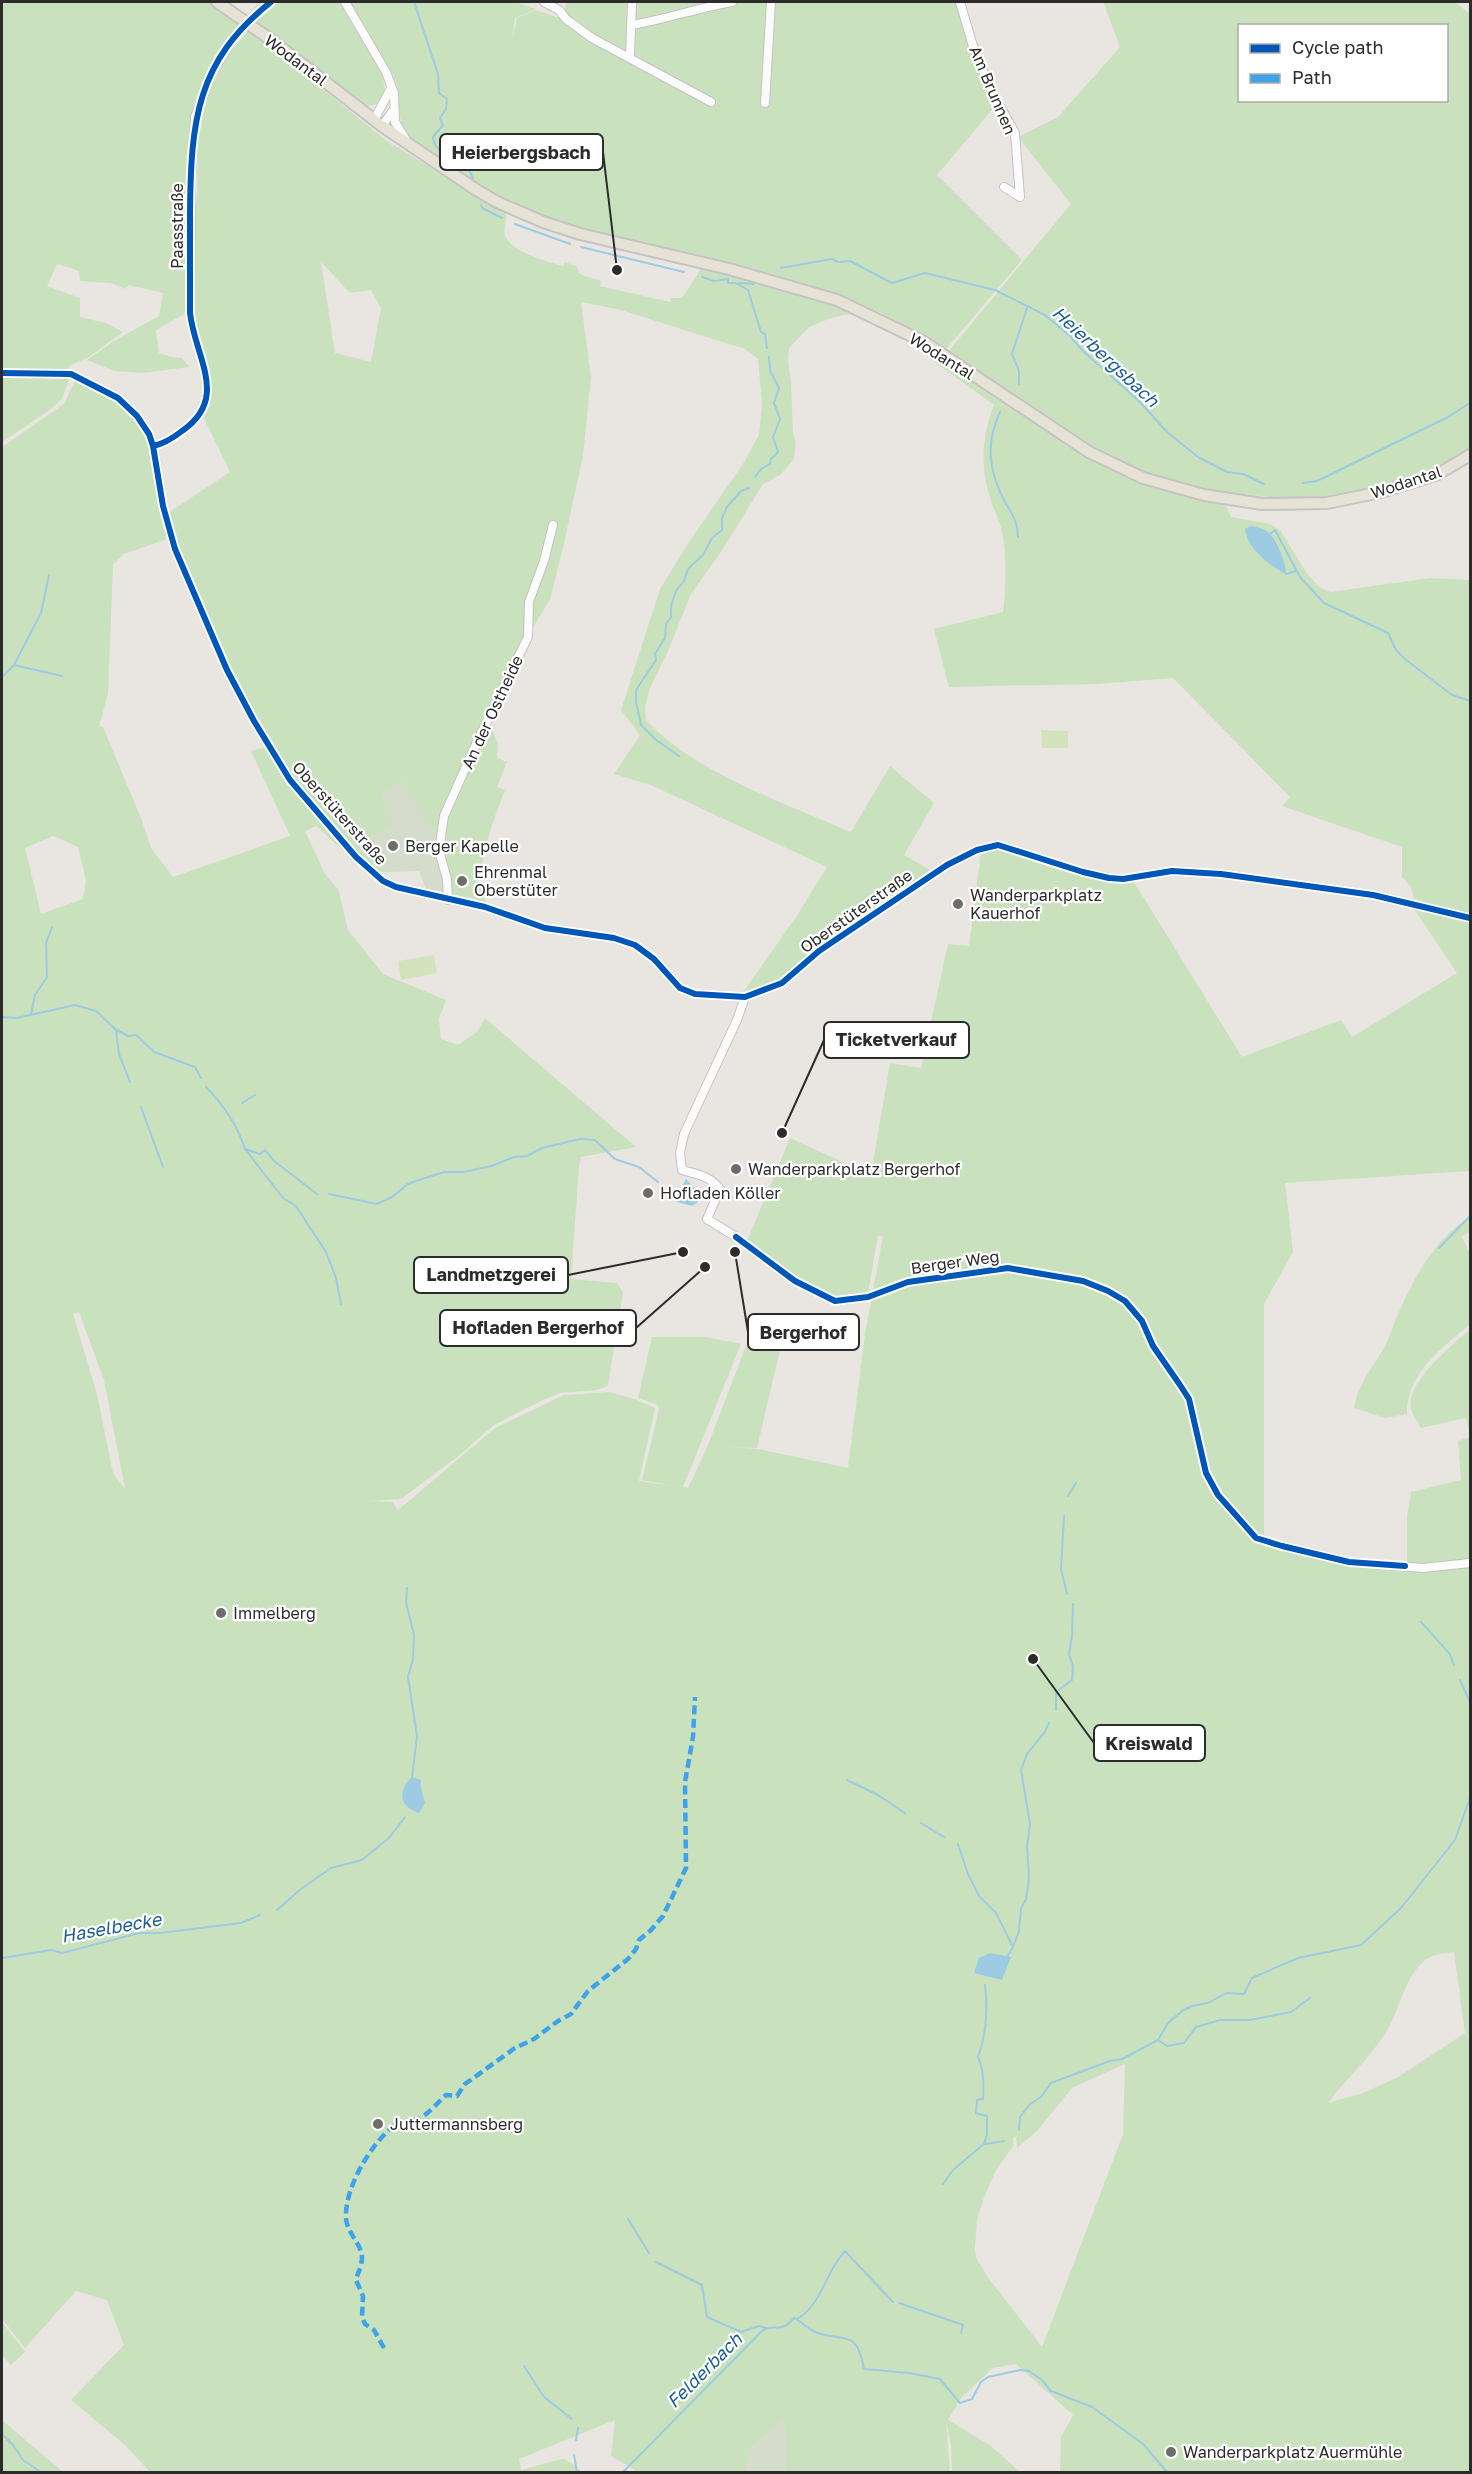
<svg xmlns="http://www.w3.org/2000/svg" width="1472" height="2474" viewBox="0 0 1472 2474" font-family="'Golos Text',sans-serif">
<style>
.green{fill:#cae1be;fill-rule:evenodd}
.cemetery{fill:#d5dccb}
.pitch{fill:#d3e4bd}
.water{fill:#9dcbe3}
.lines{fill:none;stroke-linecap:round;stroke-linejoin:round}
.stream{stroke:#9dcbe3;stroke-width:2}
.minor-casing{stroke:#c4c2c2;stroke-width:10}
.major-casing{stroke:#c5c4c2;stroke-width:14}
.minor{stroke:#fcfbfb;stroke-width:8}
.major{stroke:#e6e3d6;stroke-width:10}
.minor-bridge-casing{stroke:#c4c2c2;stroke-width:10;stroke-linecap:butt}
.minor-bridge{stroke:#fcfbfb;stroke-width:8}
.quiet{stroke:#3ea3eb;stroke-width:4.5;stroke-dasharray:9 4.5;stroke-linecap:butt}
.cycleway-casing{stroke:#fff;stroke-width:10}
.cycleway{stroke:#0057b8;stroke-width:6}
.poi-dot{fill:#6e6d6c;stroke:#fff;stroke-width:2}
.labels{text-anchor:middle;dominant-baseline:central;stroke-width:4.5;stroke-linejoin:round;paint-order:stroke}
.street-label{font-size:16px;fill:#2c2c2c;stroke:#fff}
.poi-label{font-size:16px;fill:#2c2c2c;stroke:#fff;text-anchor:start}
.water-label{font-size:18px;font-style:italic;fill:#1b5f90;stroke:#fff}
.leader{fill:none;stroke:#2c2c2c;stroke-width:2}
.callout-dot{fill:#2c2c2c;stroke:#fff;stroke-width:2}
.callout{fill:#fff;stroke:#2c2c2c;stroke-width:2}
.callout-label{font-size:18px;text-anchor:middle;font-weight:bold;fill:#2c2c2c}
</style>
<rect width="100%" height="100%" fill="#e9e6e2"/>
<!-- green -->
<path class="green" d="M2,2H212L242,22L223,44L202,83L192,112L187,166L186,313L156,330L159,353L172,357L182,358L189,367L143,373L114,371L87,360L114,341L159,316L163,293L128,285L126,289L111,283L80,281L79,271L57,264L47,286L80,298V317L106,323L123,332L87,358L69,366L67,371L2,370Z
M279,2H339L381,73C387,88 387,105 367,106L255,22Z
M350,2H516L536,9L515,18L512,39L517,18L535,10L563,19L566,2H958L981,77L996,105L937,175L1022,260L946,349L881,313L836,295L714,259L608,237L566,225L512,204L473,183L440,163L410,137L401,125L397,85L393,75Z
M1103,2H1455L1470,14V449L1442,465L1384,484L1329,497L1287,499L1206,490L1142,472L1093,449L948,352L1071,204L1018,137L1058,117L1120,47ZM1240,26H1446V100H1240Z
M249,30L393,146L394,145L473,194L505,211C508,219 503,227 505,235C509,251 548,262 563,266L565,262L576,266L580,274L601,281L600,286L670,302L671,298H680L684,295L702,267L817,299L853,313L831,318L809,327L789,348L788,360L791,382L793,434L796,442L794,459L780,475L763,484L723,549L691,594L668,651L650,688L645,706L646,720C693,772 787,804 851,832L890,766L934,803L904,855L932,871L783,979L758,991L742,994L798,914L827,867L651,785L614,774L640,735L621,710L660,589L689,542L743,464L759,435L762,403L758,359L745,349L621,310L581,302L591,377L583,456L564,543L550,600L526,638L483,724L491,727L498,744L497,758L507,762L497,787L505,790C500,804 494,817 490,832C485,848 485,864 475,878L488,905L449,897L441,851V830L431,832L394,825L368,839L384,872C364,872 331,839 316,826L305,831L325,874L338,889L348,930L383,974L446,1000L439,1019L441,1039L458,1045L477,1032L485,1018L636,1147L581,1157L579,1167L571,1279L617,1283L623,1292L608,1386L597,1390L560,1393L545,1399L494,1425L456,1458L401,1499L370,1501L393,1502L398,1510L495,1428L564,1395L610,1392L637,1400L655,1408L639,1481L674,1486L642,1480L659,1409L658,1405L638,1398L652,1337H707L741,1344L683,1487L688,1488L708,1445L755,1322L784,1333L757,1448L728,1447L758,1449L848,1468L865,1334L883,1236H878L868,1293C860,1297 845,1301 836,1300C813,1297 767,1256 747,1241L790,1138L871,1175L890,1063L921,1068L948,944L969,946L981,851L998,847L1110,880L1134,882L1242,1057L1341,1020L1352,1037L1457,973L1414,909L1470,922V1171L1285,1183L1293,1252L1264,1304V1542L1379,1565L1470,1564V2472H1060L1061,2437L1073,2415L1016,2364L993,2368L962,2397L948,2420L991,2446L1020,2472H952L951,2446L946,2421L950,2472H786L784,2419L746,2453V2472H638L611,2456L615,2420L519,2459L521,2470L561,2459L566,2460L583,2472H150L126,2446L71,2400L124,2345L107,2300L76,2291L25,2348L2,2319V447L64,404L76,378C95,389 116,398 131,414C160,443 154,501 167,539L124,554L113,565L108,694L99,726L103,727L141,818L151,848L173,877L290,836L251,751L271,746C231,672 188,595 168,513L230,472L203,416C221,389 198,365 195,338C189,289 194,240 197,191C198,168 197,141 202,118C209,85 227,54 249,30ZM321,262L350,293L371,290L381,308L371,362L335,353ZM53,836L78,847L86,881L83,899L41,914L25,848ZM79,1312L104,1380L125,1489L113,1473L97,1394L73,1314ZM1454,1952L1465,2033L1398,2077L1363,2093L1328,2103C1347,2077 1373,2056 1389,2027C1400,2007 1404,1982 1420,1965C1430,1954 1441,1954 1454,1952ZM1125,2064L1123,2134L1042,2347L990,2280L976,2258L975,2248L977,2220L983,2200L996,2170L1014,2145L1013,2138L1016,2136L1017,2148L1037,2131L1072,2088Z
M933,355L1075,450L1107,468L1151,486L1195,500L1226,506L1231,517L1270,524L1280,530L1306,572L1319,587L1330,592L1430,578L1470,580V914L1414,899L1411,887L1402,877V847L1282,806L1290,797L1173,678L1097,684L949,687L934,629L1003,612C1006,588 1007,561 1003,537C1002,525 995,513 991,501C980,468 981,438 994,405L929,358Z
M2,375L70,377L62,399L51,409L2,442Z
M1470,1217V1232L1462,1236L1470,1254V1324C1443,1348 1406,1373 1407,1414L1385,1418L1354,1408C1360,1379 1371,1371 1385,1346C1390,1336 1394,1323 1399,1312C1415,1275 1436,1238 1470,1217Z
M1470,1329V1432L1466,1418L1421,1428C1418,1423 1414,1416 1412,1412C1401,1385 1453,1345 1470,1329Z
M1470,1437V1561L1438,1566L1407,1565V1516L1411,1492L1461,1480L1458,1441Z
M2,2322L25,2352L11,2365L2,2355Z
M2,2420L63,2472H2Z"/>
<!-- cemetery -->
<path class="cemetery" d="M403,781L431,832L441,830L447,896L427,892L419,871L384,872L368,839L393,825L380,793Z
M785,2418L786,2472H746L745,2454Z"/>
<!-- pitch -->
<path class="pitch" d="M1041,730L1068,731V748H1042Z
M434,955L437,973L401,980L398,961Z"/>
<!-- water -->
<path class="water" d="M1250,526C1257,527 1264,528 1269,533C1277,541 1286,562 1286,574C1269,566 1247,548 1245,529Z
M686,1179L701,1195L698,1202L692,1206L677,1202L676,1198Z
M412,1777L421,1780C420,1789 423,1794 425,1803L419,1813C399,1806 397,1792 412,1777Z
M990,1953L1011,1957L1002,1980L974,1973L979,1958Z"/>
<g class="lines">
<!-- stream -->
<path class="stream" d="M414,2L438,74L439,93L447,99L446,109L440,118L443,125L433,137C434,153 453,156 465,165C469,168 470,173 473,178
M481,205L482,208L502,218
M515,224L570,244
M581,247L684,272
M781,268L832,259L838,262L850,261L892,283L925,273L995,290L1045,315L1070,336L1083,351L1139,401L1167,432L1198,457L1227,472L1243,474L1264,484
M702,277L714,281L728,279V283H736L748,290L761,332L765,334L767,348
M739,283L754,284
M1019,384V371L1012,354L1027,308
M1000,412C985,444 989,472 1005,502C1012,514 1018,522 1018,537
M755,477L761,469L770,464L771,459L778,452L773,437L780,419L774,403L779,388L770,371L769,357
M1303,483L1317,481L1448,417L1470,403
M1270,534L1275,530L1300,577L1324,603L1388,633L1396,650L1406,660L1452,695L1470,701
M1286,574L1296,571
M14,665L41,613L49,575
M2,677L14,665L62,676
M679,756L656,740L641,725L636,702V690L656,660L655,654L665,638L666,624L671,617V606L676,591L684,581L688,569L703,555L712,538L722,530V518L727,507L741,491L749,488
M31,1014L35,995L47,977L46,943L52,927
M2,1017L17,1018L75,1005L96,1011L115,1029L128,1036L136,1035L154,1052L195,1067L201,1078
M116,1030L119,1054L130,1082
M206,1087C224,1106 237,1124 245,1149L260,1154L265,1150L274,1161L317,1194
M242,1103L255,1095
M141,1107L163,1167
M245,1149L283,1198L296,1206L326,1252L336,1278L341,1304
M329,1194L377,1204L392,1197L408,1184L416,1181L444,1172H463L492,1166L514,1157L527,1156L542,1148L580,1139L595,1140L615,1159L639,1167L658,1182
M1439,1248L1470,1216
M1068,1496L1076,1483
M1064,1516L1061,1569L1067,1594
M407,1588L406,1602L414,1635L413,1659L408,1677L417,1736L412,1778
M1421,1622L1449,1653L1454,1665
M1460,1680L1470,1702
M1056,1710V1692L1072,1680L1073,1666L1069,1654L1072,1636L1073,1604
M847,1780L878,1795L905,1813
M921,1823L944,1837
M958,1844L968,1874L979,1896L996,1913L1013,1947L1007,1957
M277,1910L301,1889L331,1868L362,1860L390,1837L405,1817
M1013,1947L1019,1931L1021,1908L1026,1899L1029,1878L1027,1846L1030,1824L1021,1770L1027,1754L1044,1733L1049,1723
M2,1958L51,1950L62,1953L139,1933H160L241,1923L260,1915
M1158,2040L1168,2023L1182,2011L1192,2006L1208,2003L1226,1993L1244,1994L1252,1978L1298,1958L1361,1945L1401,1908L1455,1840L1470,1798
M1019,2130L1020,2117L1030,2104L1041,2097L1051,2083L1110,2061L1122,2059L1158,2040L1167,2046L1184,2043L1196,2027L1220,2020H1250L1291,2012L1310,1998
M986,2144L1004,2141
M943,2184L953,2170L984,2144L987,2135V2116L976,2113L977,2100L983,2099C984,2084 984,2071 978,2057C987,2033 988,2010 985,1985
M628,2219L649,2253
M656,2262L702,2285L707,2317L741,2332L759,2326L766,2328
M899,2303L963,2325L961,2333
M797,2319C822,2305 826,2270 845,2251L893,2302
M524,2366L544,2397L572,2419
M2,2434L13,2445L23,2460L41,2472
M576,2440L578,2428
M574,2455L577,2472
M623,2472L762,2331C774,2322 780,2335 794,2318C803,2322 808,2330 818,2333C847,2342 857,2330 864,2369L909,2373L940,2379L960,2403L972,2399L981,2382L988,2377L1020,2370L1029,2371L1042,2380L1051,2391L1092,2407L1143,2444L1167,2472"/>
<!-- minor casing -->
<g class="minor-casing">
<path id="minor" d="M345,2L386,72L394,93L395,122L406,140
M544,2L559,10L566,19L592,38L711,102
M960,2L973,46L991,90L1015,133L1020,197L1004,187
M261,9L271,2
M632,25C666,19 698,8 732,2
M630,56L632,2
M765,103L771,2
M374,120L391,88
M382,126L394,109
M2,373L71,374L118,398L137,416L149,434L153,446L163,506L175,549L227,670L254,721L290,780L356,857L383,881L396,887L485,907L545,928L614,938L635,945L654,959L680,988L695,994L745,997L782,983L819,951L947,865L977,850L998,845L1083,872L1109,878L1123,879L1172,871L1221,874L1373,895L1470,918
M153,446C164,444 173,438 182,431C230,398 195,358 190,313L191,182L195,117L212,73L235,36
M448,900L447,879L439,851L444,816L477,742L528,637L529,602L544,561L553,525
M745,997L737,1020L684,1134L680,1153L682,1170C697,1174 710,1176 720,1189L707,1219L736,1237L795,1281L835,1301L868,1297L908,1282L1008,1268L1083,1281L1108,1291L1125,1301L1142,1321L1153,1346L1180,1385L1189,1399L1206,1473L1218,1495L1256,1538L1282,1546L1349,1562L1423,1568L1470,1563"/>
</g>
<!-- major casing -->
<g class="major-casing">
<path id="major" d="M217,2L270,39L382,126L475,189L497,202L543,222L580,234L729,269L837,300L924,342L1089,452L1143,478L1204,495L1262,504L1327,503L1381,492L1438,474L1470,455"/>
</g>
<!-- minor -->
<use href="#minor" class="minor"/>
<!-- major -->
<use href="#major" class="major"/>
<!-- minor-bridge casing -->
<g class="minor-bridge-casing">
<path id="minor-bridge" d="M235,36L261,9"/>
</g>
<!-- minor-bridge -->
<use href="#minor-bridge" class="minor-bridge"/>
<!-- quiet -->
<path class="quiet" d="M384,2348L374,2330L365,2324L362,2317L363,2296L356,2280C358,2272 362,2266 362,2257C361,2242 345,2232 346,2215C346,2185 372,2142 396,2124C402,2120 411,2121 418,2119C428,2115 438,2102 446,2095L457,2096L465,2084L515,2048L534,2039L558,2021L571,2014L588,1991L628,1959L636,1949L639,1940L651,1930L663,1916L686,1868L685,1782L693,1737L695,1697"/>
<!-- cycleway casing -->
<g class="cycleway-casing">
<path id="cycleway" d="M2,373L71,374L118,398L137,416L149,434L153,446L163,506L175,549L227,670L254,721L290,780L356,857L383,881L396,887L485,907L545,928L614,938L635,945L654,959L680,988L695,994L745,997L782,983L819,951L947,865L977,850L998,845L1083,872L1109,878L1123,879L1172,871L1221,874L1373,895L1470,918
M153,446C164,444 173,438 182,431C230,398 195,358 190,313C190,279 190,245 190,212C191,122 196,61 271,2
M736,1237L795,1281L835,1301L868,1297L908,1282L1008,1268L1083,1281L1108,1291L1125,1301L1142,1321L1153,1346L1180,1385L1189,1399L1206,1473L1218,1495L1256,1538L1282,1546L1349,1562L1405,1566"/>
</g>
<!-- cycleway -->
<use href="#cycleway" class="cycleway"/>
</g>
<!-- markers -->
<g class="poi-dot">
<circle cx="393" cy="846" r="6"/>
<circle cx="462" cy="881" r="6"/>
<circle cx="958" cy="904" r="6"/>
<circle cx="736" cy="1169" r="6"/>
<circle cx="648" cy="1193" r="6"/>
<circle cx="221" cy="1613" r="6"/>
<circle cx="378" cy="2124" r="6"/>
<circle cx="1171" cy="2452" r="6"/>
</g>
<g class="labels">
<!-- street labels -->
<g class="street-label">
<text transform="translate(296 60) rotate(37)">Wodantal</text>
<text transform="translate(993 90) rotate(67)">Am Brunnen</text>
<text transform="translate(177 226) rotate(-90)">Paasstraße</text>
<text transform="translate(942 356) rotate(32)">Wodantal</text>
<text transform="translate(1406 482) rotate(-18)">Wodantal</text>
<text transform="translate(492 712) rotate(-65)">An der Ostheide</text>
<text transform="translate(340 813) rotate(48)">Oberstüterstraße</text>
<text transform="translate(856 911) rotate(-35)">Oberstüterstraße</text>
<text transform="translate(955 1262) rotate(-8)">Berger Weg</text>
</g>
<!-- poi labels -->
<g class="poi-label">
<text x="405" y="846">Berger Kapelle</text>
<text x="474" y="872">Ehrenmal<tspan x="474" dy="18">Oberstüter</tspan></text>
<text x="970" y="895">Wanderparkplatz<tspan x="970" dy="18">Kauerhof</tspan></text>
<text x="748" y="1169">Wanderparkplatz Bergerhof</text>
<text x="660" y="1193">Hofladen Köller</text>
<text x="233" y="1613">Immelberg</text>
<text x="390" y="2124">Juttermannsberg</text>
<text x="1183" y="2452">Wanderparkplatz Auermühle</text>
</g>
<!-- water labels -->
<g class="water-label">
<text transform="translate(1106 356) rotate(43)">Heierbergsbach</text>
<text transform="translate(111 1927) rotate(-10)">Haselbecke</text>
<text transform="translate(704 2370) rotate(-45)">Felderbach</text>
</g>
</g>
<!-- callouts -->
<path class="leader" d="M617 270L603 152M782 1133L824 1040M683 1252L568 1275M705 1267L636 1328M735 1252L748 1332M1033 1659L1094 1743"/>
<g class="callout-dot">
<circle cx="617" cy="270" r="6"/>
<circle cx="782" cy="1133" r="6"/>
<circle cx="683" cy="1252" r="6"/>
<circle cx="705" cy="1267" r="6"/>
<circle cx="735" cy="1252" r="6"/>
<circle cx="1033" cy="1659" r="6"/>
</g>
<g class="callout">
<rect x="440" y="134" width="163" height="36" rx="6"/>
<rect x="824" y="1022" width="145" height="36" rx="6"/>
<rect x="414" y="1257" width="154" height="36" rx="6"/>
<rect x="440" y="1310" width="196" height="36" rx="6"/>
<rect x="748" y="1314" width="111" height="36" rx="6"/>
<rect x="1094" y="1725" width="111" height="36" rx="6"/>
</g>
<g class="callout-label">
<text x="521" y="159">Heierbergsbach</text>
<text x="896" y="1046">Ticketverkauf</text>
<text x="491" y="1281">Landmetzgerei</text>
<text x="538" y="1334">Hofladen Bergerhof</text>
<text x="803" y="1339">Bergerhof</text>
<text x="1149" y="1750">Kreiswald</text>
</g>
<!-- border -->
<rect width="1472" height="2474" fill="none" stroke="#2c2c2c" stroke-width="6"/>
<!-- legend -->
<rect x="1238" y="24" width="210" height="78" fill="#ffffff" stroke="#ababab" stroke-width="1.5"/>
<rect x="1250" y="44" width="30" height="9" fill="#0057b8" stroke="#ababab" stroke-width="1.5"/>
<text x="1292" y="54" font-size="18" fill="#2c2c2c">Cycle path</text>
<rect x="1250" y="74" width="30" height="9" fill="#3ea3eb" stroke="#ababab" stroke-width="1.5"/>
<text x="1292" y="84" font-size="18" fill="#2c2c2c">Path</text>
</svg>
